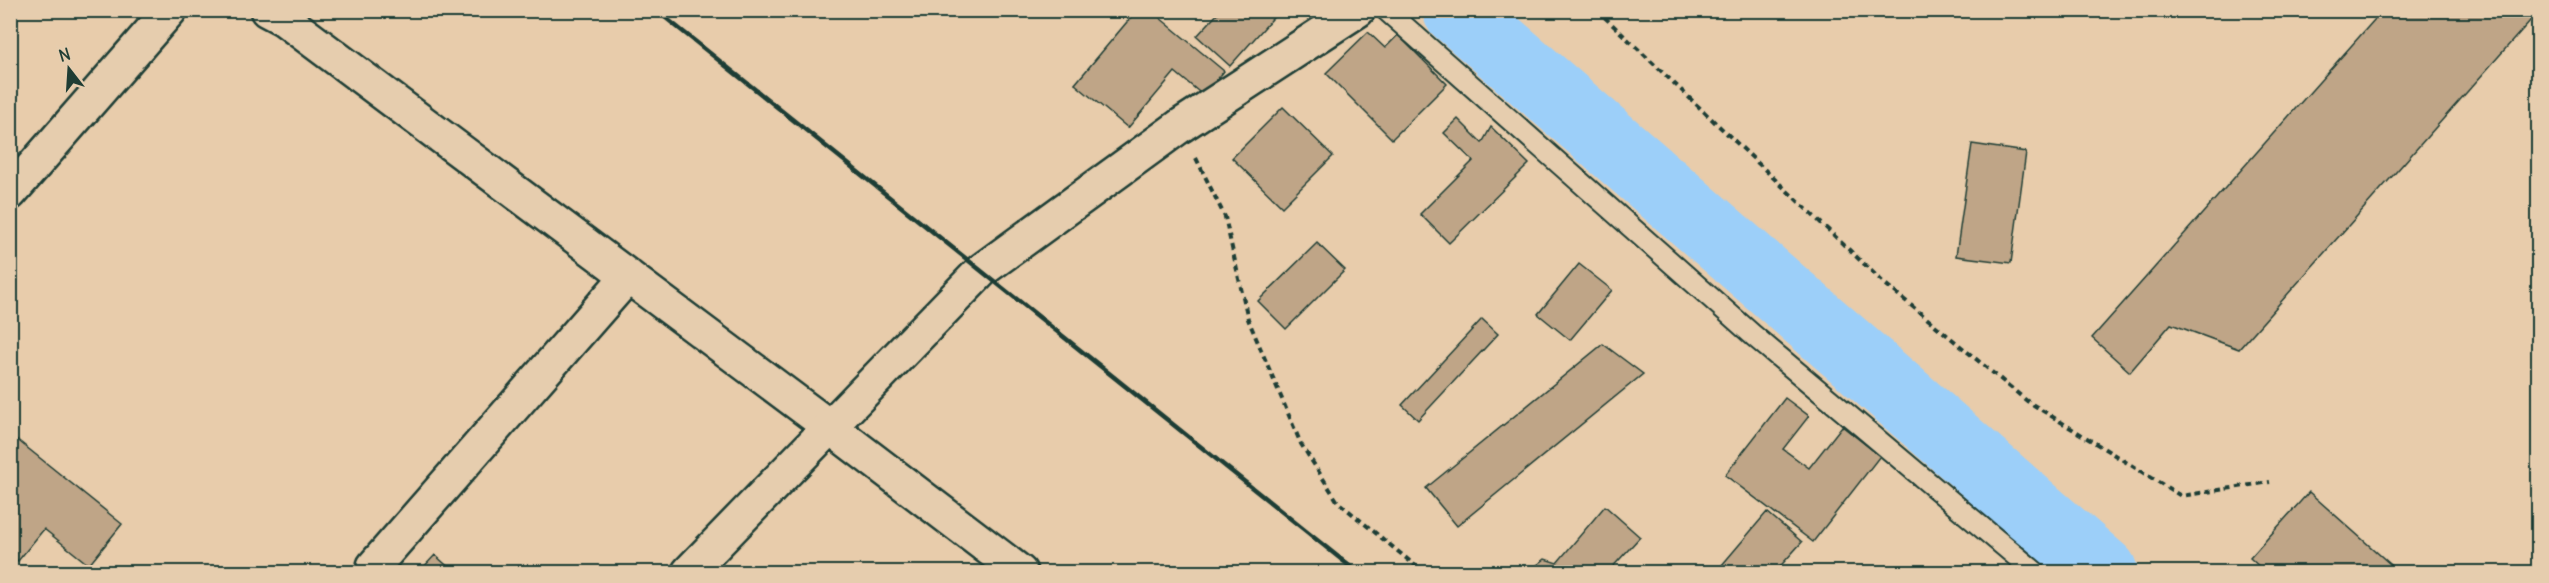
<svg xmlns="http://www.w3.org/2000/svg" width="2549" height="583" viewBox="0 0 2549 583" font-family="Delius,sans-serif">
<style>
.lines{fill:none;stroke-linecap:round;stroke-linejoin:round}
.river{stroke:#9ccff9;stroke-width:69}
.building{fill:#bfa587;stroke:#1f3d34;stroke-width:1.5}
.service-casing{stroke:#1f3d34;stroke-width:24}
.minor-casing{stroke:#1f3d34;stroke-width:38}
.tertiary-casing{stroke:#1f3d34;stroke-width:38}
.path{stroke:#1f3d34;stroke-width:4;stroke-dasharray:6 4.5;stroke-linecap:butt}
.service{stroke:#e6cdae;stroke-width:20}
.minor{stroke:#e6cdae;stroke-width:33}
.tertiary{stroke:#e6cdae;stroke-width:33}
.rail{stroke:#1f3d34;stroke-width:4.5}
</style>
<rect width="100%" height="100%" fill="#e8ccab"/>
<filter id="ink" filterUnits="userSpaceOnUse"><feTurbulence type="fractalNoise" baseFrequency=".0167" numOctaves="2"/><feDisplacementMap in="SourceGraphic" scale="12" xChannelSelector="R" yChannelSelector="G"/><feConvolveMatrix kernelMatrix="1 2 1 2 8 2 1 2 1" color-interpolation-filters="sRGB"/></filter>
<g filter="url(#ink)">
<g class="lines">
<!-- river -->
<path class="river" d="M1457,10L2103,572"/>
</g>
<!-- building -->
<path class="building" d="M1137,10H1166L1160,18L1224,71L1204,96L1175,72L1128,128L1075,84Z
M1221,10H1280L1230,66L1197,36Z
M2383,10H2538V12L2239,349L2171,324L2130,372L2092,338Z
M1368,32L1385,48L1398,35L1447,84L1392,139L1326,73Z
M1283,107L1333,156L1282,207L1232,158Z
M1458,119L1482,143L1491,127L1529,164L1449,243L1420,214L1473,161L1444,133Z
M1972,144L2026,152L2011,263L1956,256Z
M1317,243L1345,270L1286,329L1258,301Z
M1579,264L1612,290L1570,340L1538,314Z
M1482,319L1498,334L1418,420L1402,405Z
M1603,344L1643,374L1457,526L1426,488Z
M1785,398L1809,416L1783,449L1809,468L1842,426L1880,456L1813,542L1725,475Z
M10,434L122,524L89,565L44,529L18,561L10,555Z
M2309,492L2399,572H2261L2263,570L2250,558Z
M1605,506L1640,537L1608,572H1516L1522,566L1533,568L1545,559L1557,563Z
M1767,512L1802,542L1775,572H1716Z
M435,555L454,572H419Z"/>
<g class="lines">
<!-- service casing -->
<g class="service-casing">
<path id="service" d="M1386,10L1754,336L2035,572"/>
</g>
<!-- minor casing -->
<g class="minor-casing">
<path id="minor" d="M267,10L284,19L831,428L1020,572
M10,193L170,10
M374,566L628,276"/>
</g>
<!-- tertiary casing -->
<g class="tertiary-casing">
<path id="tertiary" d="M689,572L982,270L1180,126L1358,10"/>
</g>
<!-- path -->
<path class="path" d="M1597,10L1884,283L2027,401L2181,496L2270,482
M1196,158L1225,217L1248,319L1301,444L1338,502L1423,572"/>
<!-- service -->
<use href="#service" class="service"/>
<!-- minor -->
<use href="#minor" class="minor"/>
<!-- tertiary -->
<use href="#tertiary" class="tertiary"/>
<!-- rail -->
<path class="rail" d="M656,10L1357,572"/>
</g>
</g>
<!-- margin -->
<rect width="2549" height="583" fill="none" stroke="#e6cdae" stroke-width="36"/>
<rect x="18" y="18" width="2513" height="547" fill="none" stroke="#1f3d34" stroke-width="2" filter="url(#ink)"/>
<!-- north arrow -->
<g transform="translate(69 69) rotate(343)" stroke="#e6cdae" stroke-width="4.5" paint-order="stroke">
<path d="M0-4.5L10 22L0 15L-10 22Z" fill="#1f3d34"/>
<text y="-9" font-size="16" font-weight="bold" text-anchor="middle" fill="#1f3d34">N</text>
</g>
</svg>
